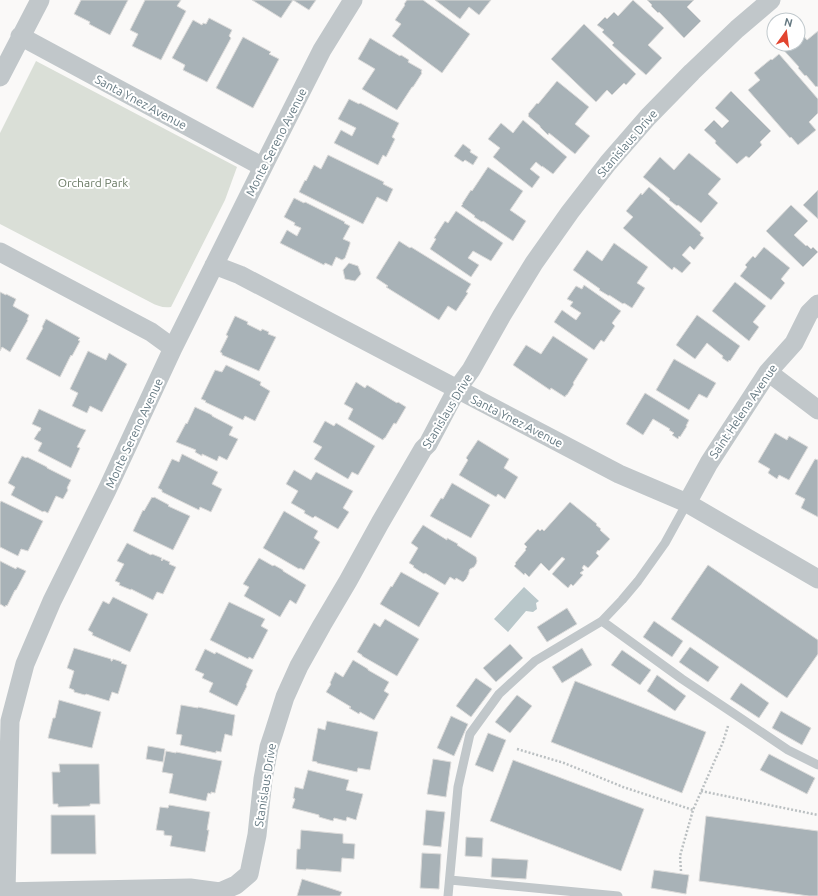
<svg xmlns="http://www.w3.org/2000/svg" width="818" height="896" viewBox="0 0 818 896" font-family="Ubuntu,sans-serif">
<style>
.green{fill:#dadfd7}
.water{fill:#b9c7ca}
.building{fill:#a8b2b7;stroke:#dcdbda}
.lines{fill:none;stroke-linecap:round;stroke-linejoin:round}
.path{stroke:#bbc0c2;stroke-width:2.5;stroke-dasharray:2 2;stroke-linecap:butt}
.lane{stroke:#c1c7ca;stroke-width:9}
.street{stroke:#c1c7ca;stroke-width:19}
.labels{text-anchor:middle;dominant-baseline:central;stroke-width:4;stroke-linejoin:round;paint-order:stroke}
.street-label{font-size:12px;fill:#657982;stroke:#fff}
.park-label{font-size:12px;fill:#6a7a64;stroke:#fff}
</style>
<rect width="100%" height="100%" fill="#faf9f8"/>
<!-- green -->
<path class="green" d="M36,61L237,167L225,200L171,307C163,308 157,306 150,302L0,224V133Z"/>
<!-- water -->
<path class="water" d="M524,587L539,601L536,603L537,609L533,612L526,611L508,632L494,619Z"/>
<!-- building -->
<path class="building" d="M81,0H128L110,35L89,24L90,22L74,14Z
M145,0H181L177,6L186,11L161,60L132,46L138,34L130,30Z
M252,0H316L309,10L293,0L281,18Z
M407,0H423L470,34L442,73L392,36L401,24L395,20L405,5L404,4Z
M435,0H491L479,15L469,7L460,19Z
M633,0L664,28L648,45L662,58L646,75L612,45L614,43L602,32L604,30L597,25L605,17L607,19L614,12L618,16Z
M647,0H694L687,7L701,21L684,38L659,12L658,13L651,6L652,5Z
M209,18L232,30L229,36L231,38L212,73L207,82L183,70L185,65L172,58L193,20L202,25L203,23L206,24Z
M584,24L636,74L626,85L624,83L612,95L607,90L596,102L551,59Z
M798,29L807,40L818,31V87L817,86L816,87L806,75L805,76L798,68L799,67L778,44H798Z
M243,37L271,52L269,54L279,59L253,108L216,88Z
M370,38L400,56L401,55L409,60L408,62L422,70L421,72L422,73L413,87H412L397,110L362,89L375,69L358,59Z
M779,54L818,99V113L809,122L816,130L798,145L791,137L790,138L748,90L760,80L754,73L771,59L772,60Z
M557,81L589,107L575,124L590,136L575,154L549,133L548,135L540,127V126L528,116L529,115L528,114L537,103L538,104Z
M731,91L771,131L760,142L762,145L749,158L746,156L737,164L715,143L716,141L704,130L714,120L722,128L729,121L715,108Z
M349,99L359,104L360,103L399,123L392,137L395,139L386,157L383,155L378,165L334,143L341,130L352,136L356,128L338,119Z
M523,120L567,157L553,174L542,166V167L536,162L530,169L540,177L532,188L493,157L500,148L488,139L501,123L513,133Z
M463,144L471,150L470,152L478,157L473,165L465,160L463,162L454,156Z
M689,153L721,179L708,194L718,203L701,223L678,205L677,206L669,200L670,199L643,177L660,157L674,170Z
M328,155L384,182L383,184L393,189L387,202L377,197L363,224L299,192L305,180L306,181L314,165L321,169Z
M488,167L523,191L510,210L526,221L513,241L483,221L482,222L474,217L475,216L461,206L463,204H462L471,190L472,191Z
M649,187L701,233L700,235L704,238L694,250L690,246L682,255L691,263L682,273L674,267L672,270L623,228L633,217L626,211L641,193L642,195Z
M818,190V219L803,205Z
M294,198L304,203L305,202L345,222L344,223L350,226L343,239L350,242V244L345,258L342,260L336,257L332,266L325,263L324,265L280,243L287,230L297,236L301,228L294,225L295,223L284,217Z
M791,205L808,221L794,235L806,246L807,245L811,249L813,247L818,252L803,267L766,231Z
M456,211L503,243L491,261L473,251L468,258L479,265L471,277L430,249L436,239L434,238L445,221L448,223Z
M399,241L410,248L411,247L471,284L466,292L468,293L456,311L448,306L439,320L386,287L388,286L376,278Z
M614,243L648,267L637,283L645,288L632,308L624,303L623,304L609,295V296L599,290L600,289L573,270L587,250L602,261Z
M764,247L790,268L781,279L785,283L771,300L740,276L747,267L745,265L753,256L755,258Z
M349,263L358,266L361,274L355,281L345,279L343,270Z
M735,282L766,306L753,322L759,327L749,341L712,311Z
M584,285L621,311L612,323L615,326L604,342L601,340L594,350L554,322L562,310L576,320L581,313L570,306L573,302L567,299L576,286L582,289Z
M0,292L6,295V294L16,299L13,306L29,315L27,320H28L10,352L2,347L0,351Z
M697,315L740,346L730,361L729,360L728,362L722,358L723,356L719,353L707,343L695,359L676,345Z
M235,316L248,322L247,324L261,331L262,329L269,332L268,334L276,337L259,371L222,355V353L220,352L228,336L226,335Z
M46,319L80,338L78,340L80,341L72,356L71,355L60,377L26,359L43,328L42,327Z
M553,336L588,359L573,383L574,384L567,395H566L565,397L551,388L550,390L513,365L526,345L541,354Z
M88,351L106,360L109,353L127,364L102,412L90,406L87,413L72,406L78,393L70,389Z
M674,359L716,383L707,398L699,394L689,410L656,390Z
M226,365L261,382L260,385L270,391L255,421L245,416L243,420L205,402L206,401L201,399L215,370L222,372Z
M356,382L365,388L367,385L397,403L398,402L406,407L396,424L394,423L385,438H384L383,440L348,419L353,409L344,404Z
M645,393L689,420L686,426H687L680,437L679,436L678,439L672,435L674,433L669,430L670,429L653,419L643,435L626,424Z
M195,407L197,408L212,415V416L233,427L229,435L238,439L227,460L219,456L217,461L202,454V456L195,452L196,450L176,442L186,423L187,424Z
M39,409L80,428L86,430L77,447L80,448L71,468L38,451L42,443L34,439L39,431H40L41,428L32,424Z
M325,421L334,426L336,423L375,446L358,475L352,472L348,479L314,459L322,447L313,442Z
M775,433L787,440L789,436L808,447L789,480L779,475L777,479L768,473L770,469L758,462Z
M478,440L509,459L504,468L518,477L505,499L498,494L496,497L459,475L468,460L466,458Z
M182,454L218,472L212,484L222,489L211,512L200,507L199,510L162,492V490L158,488L172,459L179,462Z
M22,456L26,458L27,457L47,467V468L71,480L67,488L68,490L63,499L56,496L48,513L44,511L43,512L11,495L15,487L8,483Z
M815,459L818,460V517L801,508L805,499L795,494Z
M294,470L311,480L316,472L353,491L343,508L349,512L338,529L315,516L313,518L304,513L305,511L291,503L298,491L286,484Z
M452,483L490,505L471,538L430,516L441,498L443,499Z
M152,497L153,498L154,497L169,505L168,506L190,516L173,550L133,531L143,510L144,511Z
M1,501L43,521L28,551L21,549L18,556L0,547V503Z
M570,502L597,524L596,525L601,529L600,530L610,539L599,551L598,550L596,553L599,556L588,568L584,565L582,568L584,570L580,573L583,575L573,586L571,584L568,588L552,574L565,559L562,557L549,571L541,563L529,577L525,573L524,575L514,566L516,564L515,563L526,550L525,549L527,547L524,544L538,529L540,531L542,529L544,531Z
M284,511L318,531L314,538L320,542L304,570L300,568L299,569L263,548Z
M423,525L447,540V538L458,544L457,545L476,557L477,561L476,564L474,567L470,569L469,571V573L466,579L463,582L456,578L455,580L450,577L445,585L425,573L424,574L413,567L414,566L409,563L418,548L411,543Z
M127,543L151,555L152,554L162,558L161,560L162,561L163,559L170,562L169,564L176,567L163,594L157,592L153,600L131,589V590L119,585L120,583L115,581L124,564L117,561Z
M259,558L273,566L274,565L283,570V571L306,585L296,604L290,600L280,617L244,596L249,587L243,584Z
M0,561L16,569L17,567L26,571L16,590H15L7,606L6,605L5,607L0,604Z
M708,565L818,640V654L787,698L671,619Z
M401,572L439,593L419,627L380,604L391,586L392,587Z
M113,597L148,614L130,652L92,635L93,633L88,630L103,601L109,604Z
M229,602L265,619L261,626L268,630L253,659L249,657L248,659L210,640Z
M567,608L577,624L547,642L537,627Z
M385,619L419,639L397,676L362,656V655L357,652L374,623L380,627Z
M654,621L683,641L672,657L643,637Z
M510,644L523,658L496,682L483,668Z
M690,647L719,667L708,682L679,662Z
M74,648L111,659V661H112L113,659L122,662L121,663L127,665L118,694L112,692L109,701L86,694L85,695L74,692V690L69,688L74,671L67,668Z
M582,648L592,665L562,683L552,667Z
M205,649L215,654L216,652L253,670L246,685L247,686L237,706L209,692L213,683L202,678L204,674L195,670Z
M622,650L651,670L640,685L611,665Z
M353,660L368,669V670L389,682L384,691L389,694L374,720L360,712L359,714L349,708L351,707L326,692L331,684L330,683L335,672L343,677Z
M657,675L686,696L675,711L647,691Z
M476,678L492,689L471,717L456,706Z
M575,681L706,732L682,793L551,742Z
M741,683L769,703L759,718L730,699Z
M517,695L532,706L510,733L495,722Z
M59,700L101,712L92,748L48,738L53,718H55Z
M181,705L198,708V707L235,715L232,736L225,734L221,752L216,751V753L180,745L182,735L176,734Z
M781,711L811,728L802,745L772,728Z
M451,716L468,724L454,756L437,748Z
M327,721L378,732L370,770L358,768L357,772L317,763V762L312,761L318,728L325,730Z
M488,733L506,740L493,772L475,765Z
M148,746L165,749L163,762L146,759Z
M166,751L176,753V752L222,761L215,793L211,792V794L208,793L206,801L169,793L173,774L162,772Z
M769,754L815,778L807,794L760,770Z
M433,759L451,762L446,797L427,794Z
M513,760L644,809L621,871L490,821Z
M59,764H99L100,804H90V806L58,807V804H53L52,772H60Z
M308,770L349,780L346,790L363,794L356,820L347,817L346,821L334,818L333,821L319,817V815L292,808L295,799L293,798L295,787L303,789Z
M169,805L210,812L207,830H209L205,852L170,846L172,836L164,835V831L156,830L160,807L168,808Z
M426,810L445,812L441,847L423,845Z
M51,815H95L96,854H51Z
M706,816L818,831V896H809L699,881Z
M301,830L343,834V843L355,844L354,859L342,858L341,872L306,869V870L296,869L297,849H300Z
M466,837L483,838L482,857L465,856Z
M422,853L441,854L439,889L420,888Z
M492,858L528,860L526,879L491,877Z
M654,870L689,875L686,894L651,888Z
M302,879L342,892L340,896H297Z"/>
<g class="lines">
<!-- path -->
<path class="path" d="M517,749L564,763L623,787L693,810
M701,791L818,815
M681,871L680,856L693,810L723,742L728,726"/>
<!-- lane -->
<path class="lane" d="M602,621L682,679L733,713L788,750L818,765
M450,880L618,896
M448,896L458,787L470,734L499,694L535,661L602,621L622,600L638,581L665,543L687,503"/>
<!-- street -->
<path class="street" d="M20,36L263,167
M0,77L40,0
M0,252L151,332L173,348
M214,265L240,275L619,474L687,503L818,579
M768,372L818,410
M687,503L709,463L768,372L794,343L809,313L818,304
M0,892L190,888L220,892L236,885L249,874L257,835L263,779L269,747L274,732L285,697L299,666L322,625L348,581L380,523L423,449L428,444L457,389L471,370L502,315L534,263L570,212L608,163L648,117L692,72L737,29L771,0
M6,892L10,721L25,664L52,601L107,490L173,348L269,155L322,50L353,0"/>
</g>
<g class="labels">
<!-- street labels -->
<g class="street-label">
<text transform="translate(141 102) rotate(28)">Santa Ynez Avenue</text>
<text transform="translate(276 142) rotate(-63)">Monte Sereno Avenue</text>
<text transform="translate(627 143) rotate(-49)">Stanislaus Drive</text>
<text transform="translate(447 411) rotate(-59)">Stanislaus Drive</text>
<text transform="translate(743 411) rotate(-56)">Saint Helena Avenue</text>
<text transform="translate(517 421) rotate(27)">Santa Ynez Avenue</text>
<text transform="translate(134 433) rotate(-65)">Monte Sereno Avenue</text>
<text transform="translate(265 785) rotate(-81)">Stanislaus Drive</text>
</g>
<!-- park labels -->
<g class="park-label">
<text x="93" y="182">Orchard Park</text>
</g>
</g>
<!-- north arrow -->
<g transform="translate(786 32) rotate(14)"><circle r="19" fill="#ffffff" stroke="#c1c9cd"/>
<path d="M0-3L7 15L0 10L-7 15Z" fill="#e2442f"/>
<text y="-6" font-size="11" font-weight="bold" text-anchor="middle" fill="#657982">N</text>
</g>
</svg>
